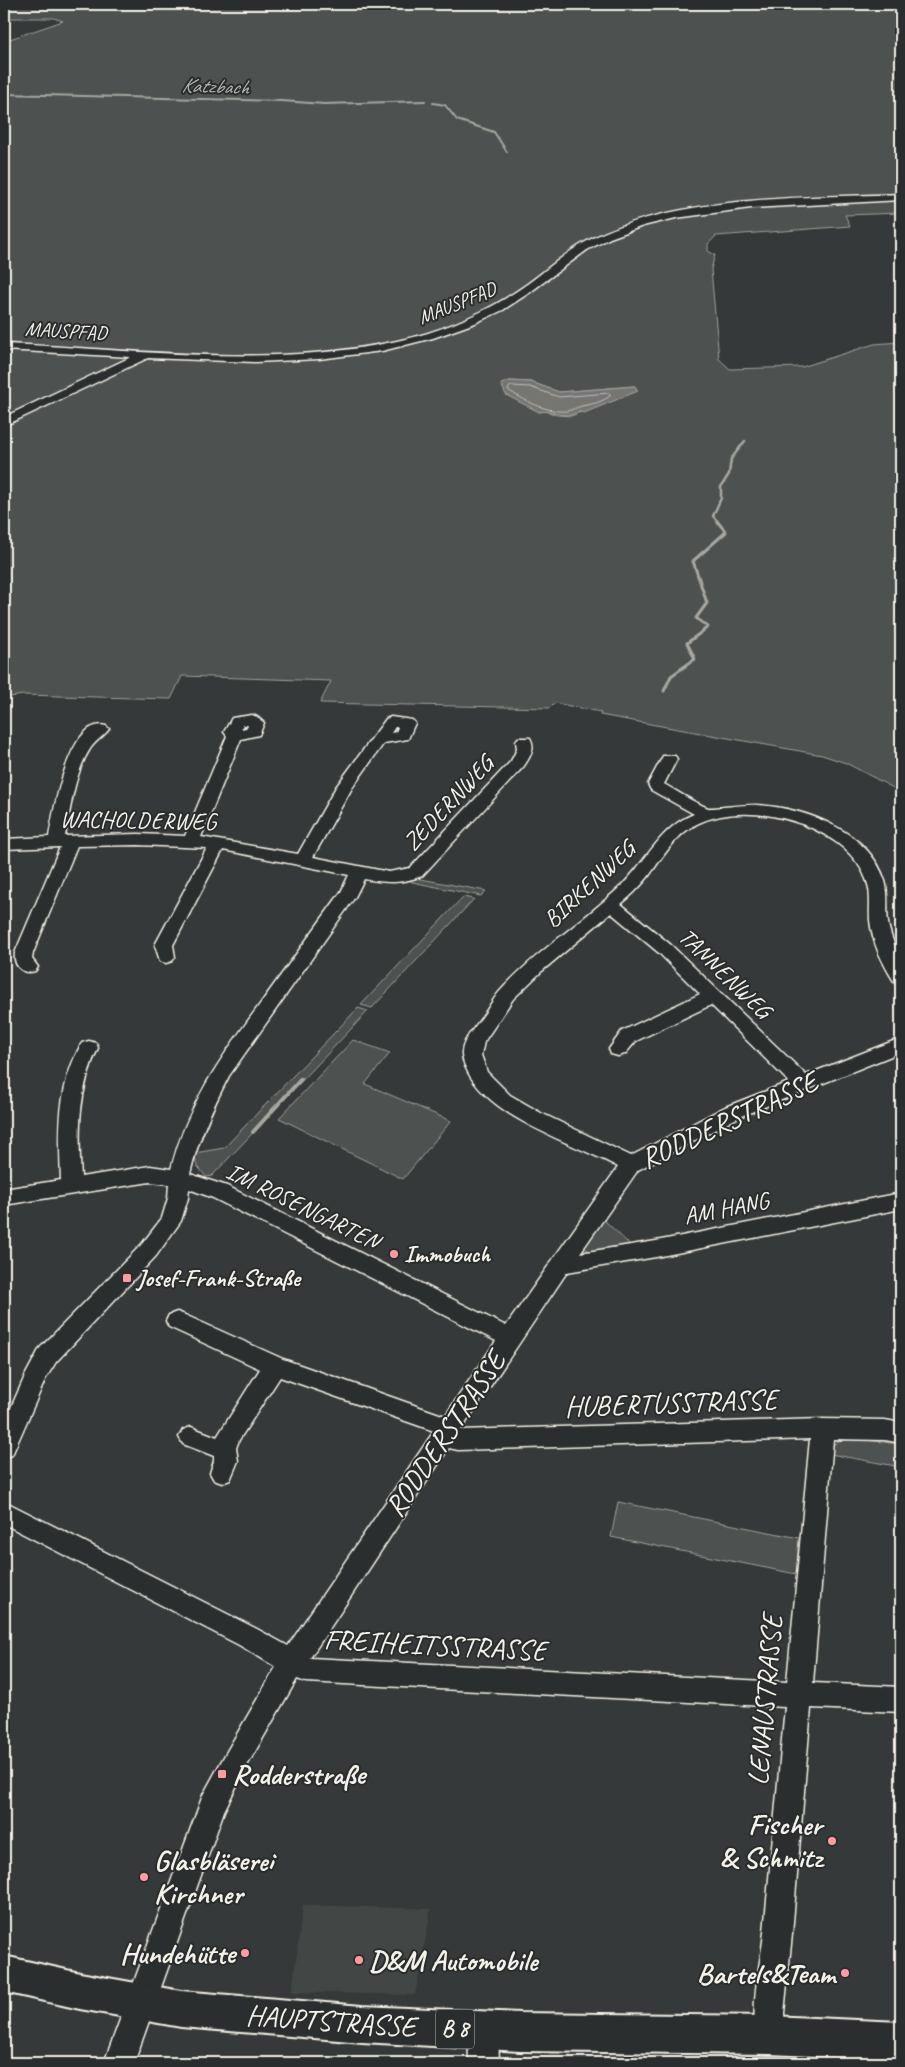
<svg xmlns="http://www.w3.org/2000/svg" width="905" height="2067" viewBox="0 0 905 2067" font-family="Caveat,sans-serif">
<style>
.built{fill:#434645}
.green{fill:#4e514f;stroke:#a1a19c;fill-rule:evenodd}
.water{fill:#757572;stroke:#a8a7a1}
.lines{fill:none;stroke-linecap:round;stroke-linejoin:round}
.shore{stroke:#c1bfb9;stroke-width:1}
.stream-far3{stroke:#a8a7a1;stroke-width:2}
.stream-far2{stroke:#a8a7a1;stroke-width:2.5}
.stream-far1{stroke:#a8a7a1;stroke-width:3}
.stream{stroke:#a8a7a1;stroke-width:4}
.minor-casing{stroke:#f4f1e8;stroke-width:3}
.major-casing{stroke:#f4f1e8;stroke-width:4}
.minor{fill:#2a2d2e;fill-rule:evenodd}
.major{fill:#2a2d2e;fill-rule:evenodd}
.poi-dot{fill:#ff9aa2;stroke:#2a2d2e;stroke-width:2}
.labels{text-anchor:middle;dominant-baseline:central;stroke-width:4;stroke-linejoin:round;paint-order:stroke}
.far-street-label{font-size:20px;fill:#f4f1e8;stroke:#2a2d2e}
.far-water-label{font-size:21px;font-style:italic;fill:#b4b3ad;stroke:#2a2d2e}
.shield{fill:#2a2d2e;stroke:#b7b6b0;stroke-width:1}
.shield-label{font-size:22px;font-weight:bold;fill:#f4f1e8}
.street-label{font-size:24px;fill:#f4f1e8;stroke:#2a2d2e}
.poi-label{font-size:24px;font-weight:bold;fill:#f4f1e8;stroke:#2a2d2e;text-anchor:start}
.near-street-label{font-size:29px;fill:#f4f1e8;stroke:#2a2d2e}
.near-poi-label{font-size:29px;font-weight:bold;fill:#f4f1e8;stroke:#2a2d2e;text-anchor:start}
</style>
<rect width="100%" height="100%" fill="#363939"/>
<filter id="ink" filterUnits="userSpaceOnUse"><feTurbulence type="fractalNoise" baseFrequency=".02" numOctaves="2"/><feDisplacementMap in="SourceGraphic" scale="10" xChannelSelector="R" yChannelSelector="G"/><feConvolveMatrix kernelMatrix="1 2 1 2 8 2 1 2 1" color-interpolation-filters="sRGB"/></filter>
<g filter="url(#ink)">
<!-- built -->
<path class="built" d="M303,1905L431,1909L415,1995L292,1992Z"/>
<!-- green -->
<path class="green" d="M4,4H901V213L845,215L850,226L716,236L708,244V251L715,255L711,269L719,359L730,369L802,367L874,344L901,342V792L846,763L822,755L600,715L601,712L555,703L550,708L320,703L331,681L182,676L171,699L23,695L4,698V41L63,21L54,18H4ZM509,381L531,382L559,392L634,386L637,389L571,416L557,415L546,411L539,412Z
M415,878L486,891L481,896L412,882L409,880Z
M463,897L474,899L372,1008L361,1005Z
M358,1008L368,1011L212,1176L206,1177L196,1164L195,1153L224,1148Z
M353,1040L390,1053L365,1084L451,1121L403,1179L279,1118Z
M603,1219L631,1246L591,1253L586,1249L585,1246Z
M856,1439L901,1444V1467L830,1454V1448L838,1441Z
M618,1502L799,1538L796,1574L611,1537Z"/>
<!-- water -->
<path class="water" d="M509,381L531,382L559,392L635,386L638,391L584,413L580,412C560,420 556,409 539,412L506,395L501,384Z"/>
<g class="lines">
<!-- shore -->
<path class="shore" d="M511,386L530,387L559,397L609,393L611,395C603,402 593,404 582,406C577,407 572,410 567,411C548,413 523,400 508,390Z"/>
<!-- stream-far3 -->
<path class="stream-far3" d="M4,94L282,101L324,104L425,101
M433,103L445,105L457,120L494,132L507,152"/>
<!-- stream-far2 -->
<path class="stream-far2" d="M718,522L713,516L721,498V487L729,474L731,459L745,441"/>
<!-- stream-far1 -->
<path class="stream-far1" d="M664,691L671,676L695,659L687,643L708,627L696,618L707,603L693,561L726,532L717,521"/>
<!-- stream -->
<path class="stream" d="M253,1132L301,1079"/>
<!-- minor casing -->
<g class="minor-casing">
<path id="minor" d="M901,194V200L751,208L676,218L643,226L610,238L587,250L529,293L503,310L475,323L433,338L382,351L319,359L255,362L148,358L4,426V417L131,357L4,350V344C139,349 281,371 414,337C451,327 488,311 520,289C544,273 566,251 593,238C681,195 804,198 901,194Z
M252,715L257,717L264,723L259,735L241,739L201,837L298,854L336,787L386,719L391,717L412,720L415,723L408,739L384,743L352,788L313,857L389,872L410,868L511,761L517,749L516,741L518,738H530C536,748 530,757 524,766L422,876C399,884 388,883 364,879L355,897L229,1076C212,1108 198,1139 190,1174L227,1186L506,1326L618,1167C571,1141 480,1117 463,1060C458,1045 472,1031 480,1020C488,1010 493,998 502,989C538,950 584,921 622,885C647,861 660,827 694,814L651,790L648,784L663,756H675L677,759L664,784C678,792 693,802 708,808C712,809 747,804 757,805C804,808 869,830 885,881C889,895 886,909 888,923C890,937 897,949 901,963C903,969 901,979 901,985L895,983C883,964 872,943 870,920C869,906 872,892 866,879C844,821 736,794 687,830C671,842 660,861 648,877C640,887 631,896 621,904L671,945L806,1075L901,1038V1052L739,1117L638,1170L580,1253L656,1241L901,1193V1209L656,1257L567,1272L461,1430L822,1419L885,1420L901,1423V1443L885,1440L833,1439L813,1683L901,1687V1712L811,1708L792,1934L784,2013L785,2035L780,2045L770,2050L760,2045C747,2014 761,1965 764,1932C771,1857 778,1782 785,1707L306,1682L297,1679L244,1771L224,1811L134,2063H104L203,1795L226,1753L276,1667L239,1645L4,1524V1501L257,1629L288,1646L434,1431L280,1377L239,1440L236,1448L238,1461L230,1480L222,1483L214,1480L210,1473L214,1461V1456L183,1444L179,1437L183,1430L191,1427L217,1437L260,1369L169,1327L166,1321L169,1315L177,1312L185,1315L283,1359L445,1416L496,1341L213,1198L189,1189L188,1198L181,1221L156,1256L56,1362L46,1378L12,1455L4,1458V1423L26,1374L40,1348L142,1244L162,1218L168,1198L169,1184L150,1182L4,1205V1189L61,1180C59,1132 57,1086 82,1043L89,1041L96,1043L98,1048C78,1090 78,1132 81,1177L150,1166L171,1169C188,1102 223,1055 263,1000C289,964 315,928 341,892L349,875L223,850L173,945L175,957L172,961L166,963L160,961L155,945L207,848L138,845L77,846L33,953L32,959L38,967L35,971C23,975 13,966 15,953L60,847L4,849V839L49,837C53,813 69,716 106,726L109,729C103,737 95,741 90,749C74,774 71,807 65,836L138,834L185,836L227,736L224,732L232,718ZM243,725H248L246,728L241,729ZM395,727H398L396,732L391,733ZM611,913L659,953L700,994L622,1031L609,1049L611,1054L618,1056L625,1054L636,1041L711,1005L789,1082L725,1107L631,1156L541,1113L510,1095L487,1072L481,1055L484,1042L513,999L542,971ZM810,1439L787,1682L310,1658L449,1448L458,1450Z
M483,2015L493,2020L498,2030L499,2063H469L468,2030L473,2020Z"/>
</g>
<!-- major casing -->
<g class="major-casing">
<path id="major" d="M4,1956L80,1973L181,1991L362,2006L520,2013L770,2016L901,2022V2060L770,2054L520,2051L362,2042L181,2027L80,2009L4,1992Z"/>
</g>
<!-- minor -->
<use href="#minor" class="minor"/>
<!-- major -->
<use href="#major" class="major"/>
</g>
</g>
<!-- markers -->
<g class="poi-dot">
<circle cx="394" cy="1254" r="5"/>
<rect x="122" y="1273" width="10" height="10" rx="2.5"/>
<rect x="217" y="1769" width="10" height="10" rx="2.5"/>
<circle cx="832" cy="1841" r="5"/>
<circle cx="144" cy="1877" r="5"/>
<circle cx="245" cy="1953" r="5"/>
<circle cx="359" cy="1960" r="5"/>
<circle cx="845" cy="1973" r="5"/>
</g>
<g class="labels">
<!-- far-street labels -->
<g class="far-street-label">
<text transform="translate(457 303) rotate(-22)">MAUSPFAD</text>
<text transform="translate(66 331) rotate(3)">MAUSPFAD</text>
</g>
<!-- far-water labels -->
<g class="far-water-label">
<text transform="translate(215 86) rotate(2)">Katzbach</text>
</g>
<!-- shield labels -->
<rect class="shield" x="436" y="2009.5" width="38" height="39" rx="4"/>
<g class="shield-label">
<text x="455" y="2029">B 8</text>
</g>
<!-- street labels -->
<g class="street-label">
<text transform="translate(448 803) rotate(-47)">ZEDERNWEG</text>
<text transform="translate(138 820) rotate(1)">WACHOLDERWEG</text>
<text transform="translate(589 884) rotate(-43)">BIRKENWEG</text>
<text transform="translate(725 973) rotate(44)">TANNENWEG</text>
<text transform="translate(303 1206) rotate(26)">IM ROSENGARTEN</text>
<text transform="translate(726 1208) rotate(-11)">AM HANG</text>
</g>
<!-- poi labels -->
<g class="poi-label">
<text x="404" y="1254">Immobuch</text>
<text x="137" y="1278">Josef-Frank-Straße</text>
</g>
<!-- near-street labels -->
<g class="near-street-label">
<text transform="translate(729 1120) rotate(-25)">RODDERSTRASSE</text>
<text transform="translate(671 1403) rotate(-2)">HUBERTUSSTRASSE</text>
<text transform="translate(445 1434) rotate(-56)">RODDERSTRASSE</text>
<text transform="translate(435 1645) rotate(3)">FREIHEITSSTRASSE</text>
<text transform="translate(765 1700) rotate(-85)">LENAUSTRASSE</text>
<text transform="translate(331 2021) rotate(4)">HAUPTSTRASSE</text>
</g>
<!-- near-poi labels -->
<g class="near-poi-label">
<text x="232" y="1774">Rodderstraße</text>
<text x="822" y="1824" text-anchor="end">Fischer<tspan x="822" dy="33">&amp; Schmitz</tspan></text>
<text x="154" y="1860">Glasbläserei<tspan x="154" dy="33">Kirchner</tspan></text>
<text x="235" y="1953" text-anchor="end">Hundehütte</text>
<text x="369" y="1960">D&amp;M Automobile</text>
<text x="835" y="1973" text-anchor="end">Bartels&amp;Team</text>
</g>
</g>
<!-- margin -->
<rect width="905" height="2067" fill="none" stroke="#2a2d2e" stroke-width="20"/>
<rect x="10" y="10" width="885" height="2047" fill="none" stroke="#f4f1e8" stroke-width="2" filter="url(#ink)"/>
</svg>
